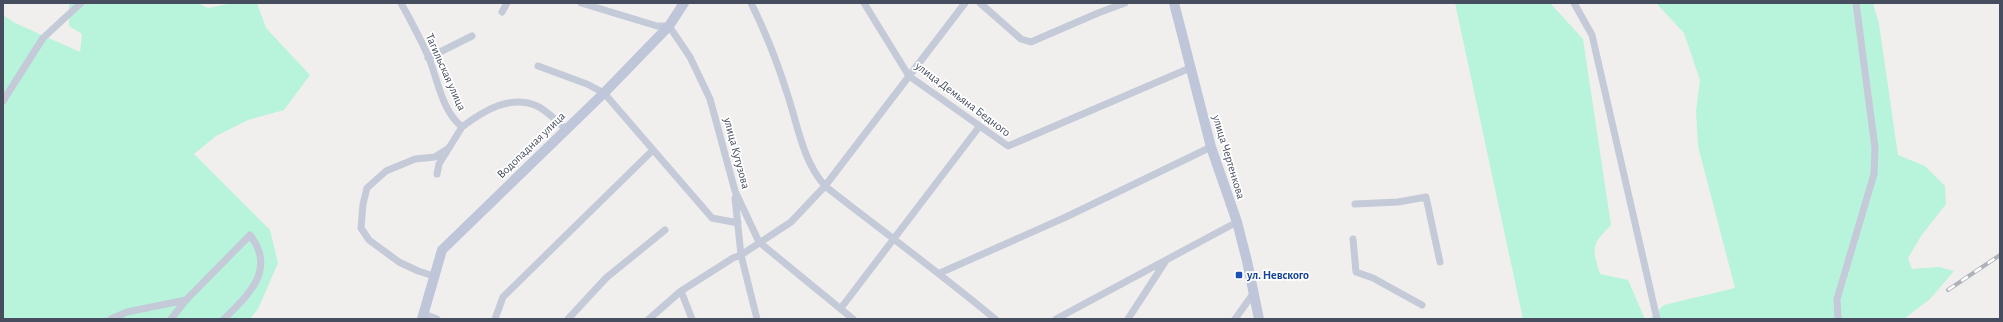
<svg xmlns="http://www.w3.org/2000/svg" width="2003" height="322" viewBox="0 0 2003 322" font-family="'Alegreya Sans',sans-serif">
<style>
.green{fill:#b8f3dc}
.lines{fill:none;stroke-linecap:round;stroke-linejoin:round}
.street{stroke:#c4cad8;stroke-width:7}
.secondary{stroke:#bfc6da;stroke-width:10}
.rail-casing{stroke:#b0b2ba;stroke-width:4}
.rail{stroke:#fff;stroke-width:2.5;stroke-dasharray:8;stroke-linecap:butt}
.transit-dot{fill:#1a4fb4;stroke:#fff;stroke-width:1.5}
.labels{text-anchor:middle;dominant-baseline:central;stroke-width:3.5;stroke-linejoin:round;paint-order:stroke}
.street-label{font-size:12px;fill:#454d5e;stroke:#fff}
.transit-label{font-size:12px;font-weight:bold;fill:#164399;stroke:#fff;text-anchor:start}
</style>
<rect width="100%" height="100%" fill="#f1efee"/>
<!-- green -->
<path class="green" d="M69,3H198L208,8L233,3H257L266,28L310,75L284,110L248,120L216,136L194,154L270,230L278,263L258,309L250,319H3V15L15,23L80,52L82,34L69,26Z
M1455,3H1550L1583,39L1611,225C1591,245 1592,248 1600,274L1628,280L1645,319H1523Z
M1656,3H1873L1879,24L1898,155L1925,166L1945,186L1946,204L1921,236L1908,258L1912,269L1939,267L1954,271L1930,299L1904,319H1649L1664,305L1735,288L1698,146L1696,111L1700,80L1684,33Z"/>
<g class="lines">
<!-- street -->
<path class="street" d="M401,3C411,21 421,40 429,58C438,81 442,111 462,127C483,111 510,94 537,106C548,111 557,122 566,129
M581,3L657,26H669L690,57L710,99L735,191L759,242L853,319
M751,3C766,33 778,64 788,96C798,127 803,161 825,186C881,230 940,273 995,319
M864,3L909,76L1008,146L1190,68
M980,3L1021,39L1031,42L1098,13L1125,3
M1574,3L1592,35L1657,319
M502,12L507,3
M428,58L472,36
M538,66L587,84L604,93L712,218L738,223
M3,101L43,38L81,3
M437,174L439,164L462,127
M735,198L741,255L757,319
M1355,204L1398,202L1426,197L1440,262
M1353,239L1356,272L1373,278L1422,305
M940,273L1066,217L1211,147
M434,276L418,271L399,262L369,240L361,228L363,204L367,188L386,171L415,159L435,157L449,148
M681,291L692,319
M841,308L979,127
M424,314L437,319
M111,319L127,312L186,300
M171,319L186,300L250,235C277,270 248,295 224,319
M495,319L503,297L653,150
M568,319L606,278L665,230
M649,319L681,291L733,258L741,255L791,222L825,186L965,3
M1056,319L1237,222
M1128,319L1165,262
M1235,319L1253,294
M1838,319L1837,299L1874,174L1875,148L1856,3"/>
<!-- secondary -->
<path class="secondary" d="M1174,3L1211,147L1237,222L1247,261L1259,319
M422,319L442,250L604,93L669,26L684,3"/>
<!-- rail casing -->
<g class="rail-casing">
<path id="rail" d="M1948,290L2000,255"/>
</g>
<!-- rail -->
<use href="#rail" class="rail"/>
</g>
<!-- markers -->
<rect class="transit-dot" x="1235" y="271" width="8" height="8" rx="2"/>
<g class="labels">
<!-- street labels -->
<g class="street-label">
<text transform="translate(446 72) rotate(66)">Тагильская улица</text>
<text transform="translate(963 99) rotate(37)">улица Демьяна Бедного</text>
<text transform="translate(531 145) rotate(-44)">Водопадная улица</text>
<text transform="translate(737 153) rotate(75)">улица Кутузова</text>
<text transform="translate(1229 157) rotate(73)">улица Чертенкова</text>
</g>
<!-- transit labels -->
<g class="transit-label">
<text x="1247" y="275">ул. Невского</text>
</g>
</g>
<!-- border -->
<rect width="2003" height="322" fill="none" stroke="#454d5e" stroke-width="8"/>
</svg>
